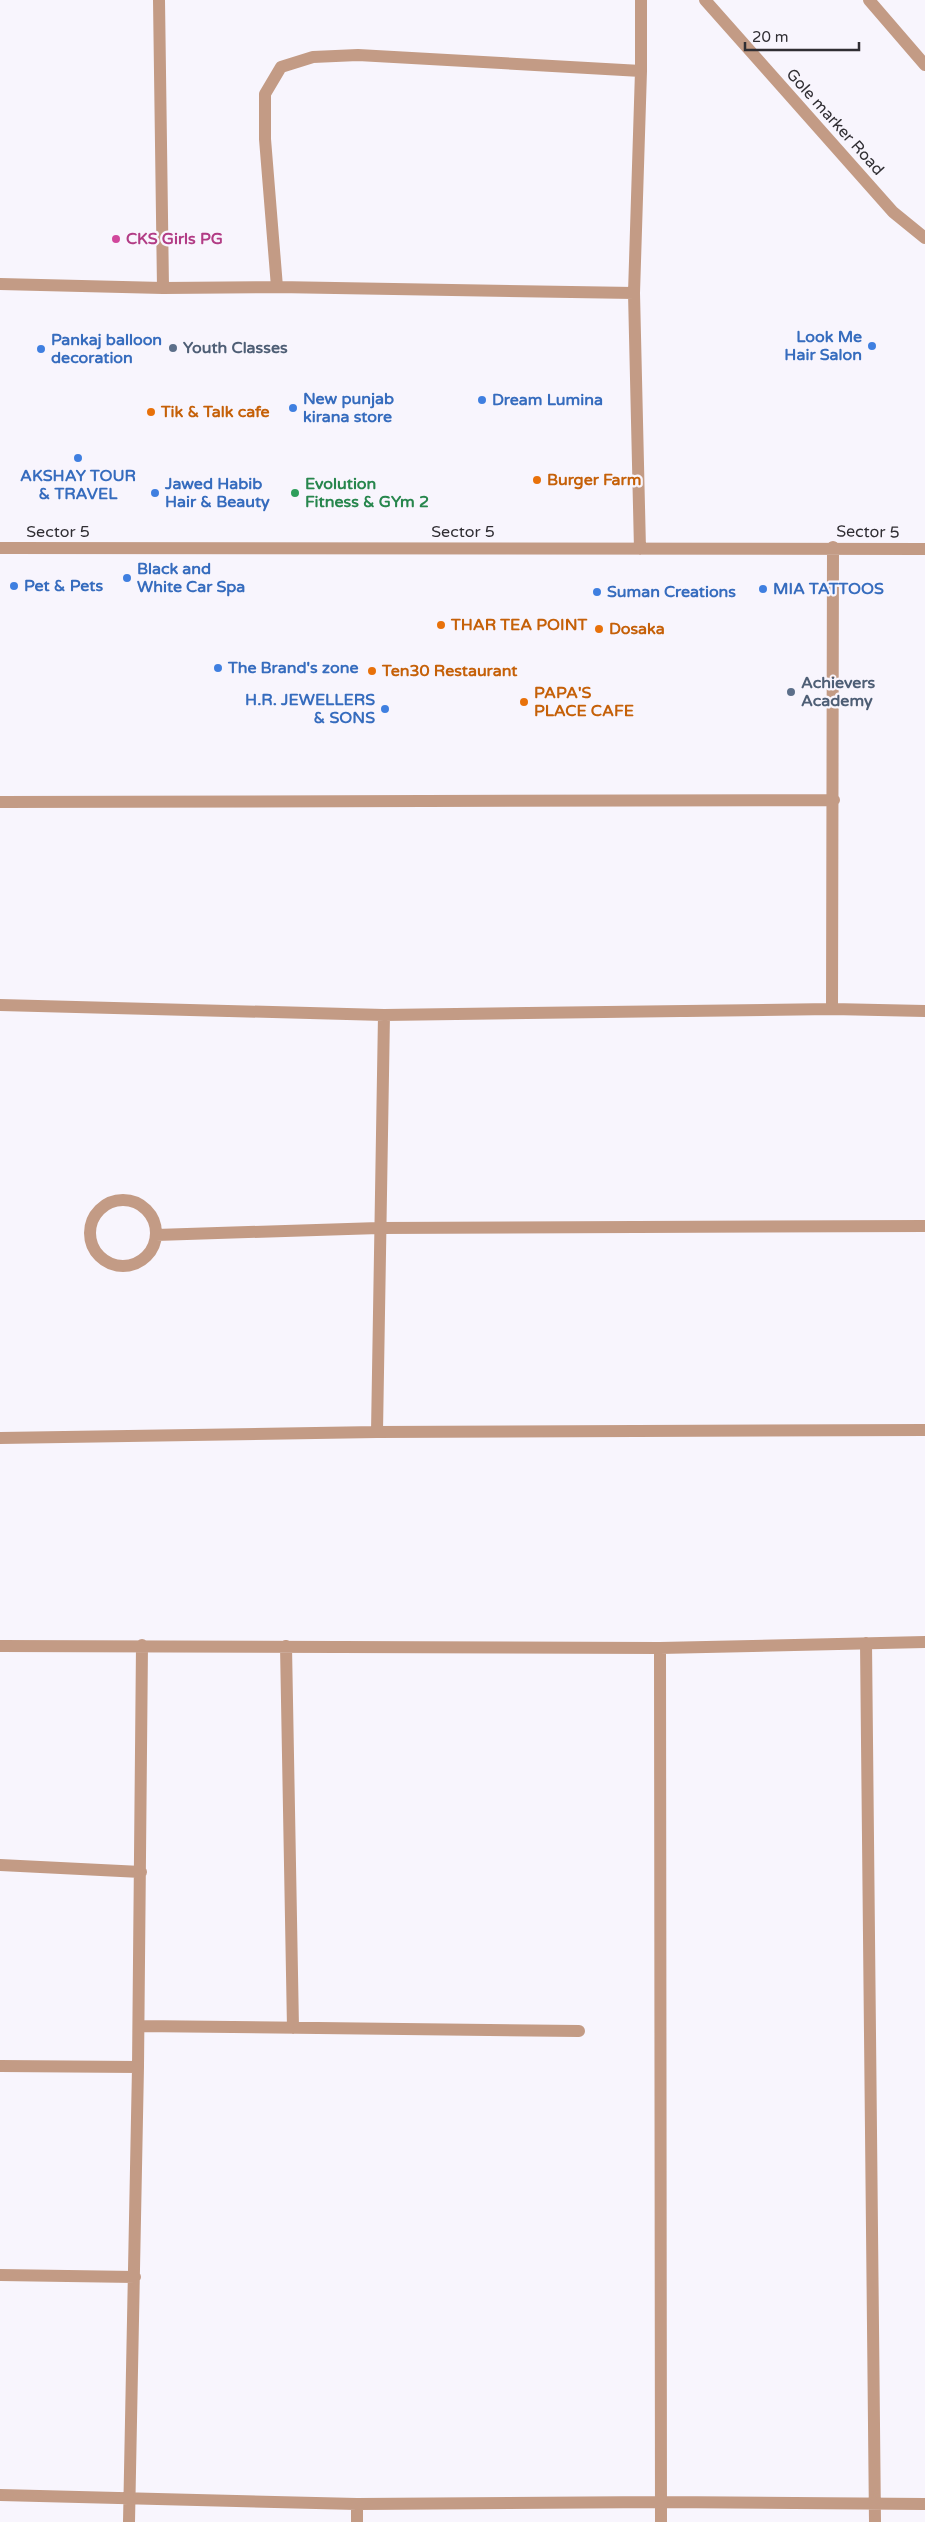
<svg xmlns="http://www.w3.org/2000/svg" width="925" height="2522" viewBox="0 0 925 2522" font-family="'Varela Round',sans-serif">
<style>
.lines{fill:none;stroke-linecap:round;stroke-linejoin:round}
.minor{stroke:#c39b85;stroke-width:12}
.hotel-dot{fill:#d1479c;stroke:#f8f5fd;stroke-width:2}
.shop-dot{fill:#3f7fe0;stroke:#f8f5fd;stroke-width:2}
.service-dot{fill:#5c6f8a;stroke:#f8f5fd;stroke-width:2}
.food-dot{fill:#e8710a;stroke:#f8f5fd;stroke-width:2}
.leisure-dot{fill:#2e9e5b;stroke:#f8f5fd;stroke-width:2}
.labels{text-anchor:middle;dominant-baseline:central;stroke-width:4.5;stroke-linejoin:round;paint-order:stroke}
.street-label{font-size:16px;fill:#302e33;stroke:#f8f5fd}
.hotel-label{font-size:16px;font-weight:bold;fill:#b23c85;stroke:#f8f5fd;text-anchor:start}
.shop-label{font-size:16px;font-weight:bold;fill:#366cbe;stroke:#f8f5fd;text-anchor:start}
.service-label{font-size:16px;font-weight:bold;fill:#4e5e75;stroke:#f8f5fd;text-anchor:start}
.food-label{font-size:16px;font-weight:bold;fill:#c56008;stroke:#f8f5fd;text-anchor:start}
.leisure-label{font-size:16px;font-weight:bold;fill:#27864d;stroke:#f8f5fd;text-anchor:start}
</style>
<rect width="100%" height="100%" fill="#f8f5fd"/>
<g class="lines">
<!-- minor -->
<path class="minor" d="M159,0L163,288
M705,0L893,212L925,238
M869,0L925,65
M0,284L163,288L277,287L634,293
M277,287L265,139V94L281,67L313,57L358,55L641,71
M0,548L925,549
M640,549L634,293L641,71V0
M0,802L834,800
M0,1005L384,1015L832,1009L925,1011
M832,1009L833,547
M90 1233a33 33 0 1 1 66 0a33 33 0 1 1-66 0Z
M156,1235L379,1228L925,1226
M377,1432L384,1015
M0,1438L377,1432L925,1430
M866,1643L875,2522
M0,1646L660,1648L925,1642
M286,1646L293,2028
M660,1648L661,2522
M0,1865L141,1872
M139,2026L579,2031
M0,2066L138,2067
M0,2275L135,2277
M0,2495L357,2504L662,2502L925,2504
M129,2522L138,2067L142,1645
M357,2522V2504"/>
</g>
<!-- markers -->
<circle class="hotel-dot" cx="116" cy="239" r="5"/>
<g class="shop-dot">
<circle cx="872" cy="346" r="5"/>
<circle cx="41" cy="349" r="5"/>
<circle cx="482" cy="400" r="5"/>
<circle cx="293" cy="408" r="5"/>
<circle cx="78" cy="458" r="5"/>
<circle cx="155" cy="493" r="5"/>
<circle cx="127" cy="578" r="5"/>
<circle cx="14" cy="586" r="5"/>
<circle cx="763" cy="589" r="5"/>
<circle cx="597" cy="592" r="5"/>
<circle cx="218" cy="668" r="5"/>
<circle cx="385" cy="709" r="5"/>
</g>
<g class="service-dot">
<circle cx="173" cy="348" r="5"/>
<circle cx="791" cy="692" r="5"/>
</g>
<g class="food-dot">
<circle cx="151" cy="412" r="5"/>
<circle cx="537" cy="480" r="5"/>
<circle cx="441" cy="625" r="5"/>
<circle cx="599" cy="629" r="5"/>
<circle cx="372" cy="671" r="5"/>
<circle cx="524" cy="702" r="5"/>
</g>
<circle class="leisure-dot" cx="295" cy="493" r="5"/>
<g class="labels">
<!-- street labels -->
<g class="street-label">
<text transform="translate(835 122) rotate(48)">Gole marker Road</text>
<text x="58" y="532">Sector 5</text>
<text x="463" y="532">Sector 5</text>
<text transform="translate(868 532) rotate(1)">Sector 5</text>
</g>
<!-- hotel labels -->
<g class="hotel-label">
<text x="126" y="239">CKS Girls PG</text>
</g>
<!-- shop labels -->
<g class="shop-label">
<text x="862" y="337" text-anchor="end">Look Me<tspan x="862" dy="18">Hair Salon</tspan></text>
<text x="51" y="340">Pankaj balloon<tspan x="51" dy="18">decoration</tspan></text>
<text x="303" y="399">New punjab<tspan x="303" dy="18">kirana store</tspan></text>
<text x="492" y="400">Dream Lumina</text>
<text x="78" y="476" text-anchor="middle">AKSHAY TOUR<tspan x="78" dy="18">&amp; TRAVEL</tspan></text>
<text x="165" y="484">Jawed Habib<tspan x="165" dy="18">Hair &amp; Beauty</tspan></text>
<text x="137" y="569">Black and<tspan x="137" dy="18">White Car Spa</tspan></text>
<text x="24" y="586">Pet &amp; Pets</text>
<text x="773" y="589">MIA TATTOOS</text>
<text x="607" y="592">Suman Creations</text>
<text x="228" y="668">The Brand's zone</text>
<text x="375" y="700" text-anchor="end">H.R. JEWELLERS<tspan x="375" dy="18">&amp; SONS</tspan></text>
</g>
<!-- service labels -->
<g class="service-label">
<text x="183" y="348">Youth Classes</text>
<text x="801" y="683">Achievers<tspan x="801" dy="18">Academy</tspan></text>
</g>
<!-- food labels -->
<g class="food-label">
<text x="161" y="412">Tik &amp; Talk cafe</text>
<text x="547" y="480">Burger Farm</text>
<text x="451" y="625">THAR TEA POINT</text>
<text x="609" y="629">Dosaka</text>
<text x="382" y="671">Ten30 Restaurant</text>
<text x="534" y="693">PAPA'S<tspan x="534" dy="18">PLACE CAFE</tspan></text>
</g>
<!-- leisure labels -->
<g class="leisure-label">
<text x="305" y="484">Evolution<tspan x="305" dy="18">Fitness &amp; GYm 2</tspan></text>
</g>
</g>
<!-- scale -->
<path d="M745 42v8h114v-8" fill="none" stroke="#302e33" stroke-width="2.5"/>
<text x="752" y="42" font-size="15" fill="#302e33" stroke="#f8f5fd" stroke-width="4" paint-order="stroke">20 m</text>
</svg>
